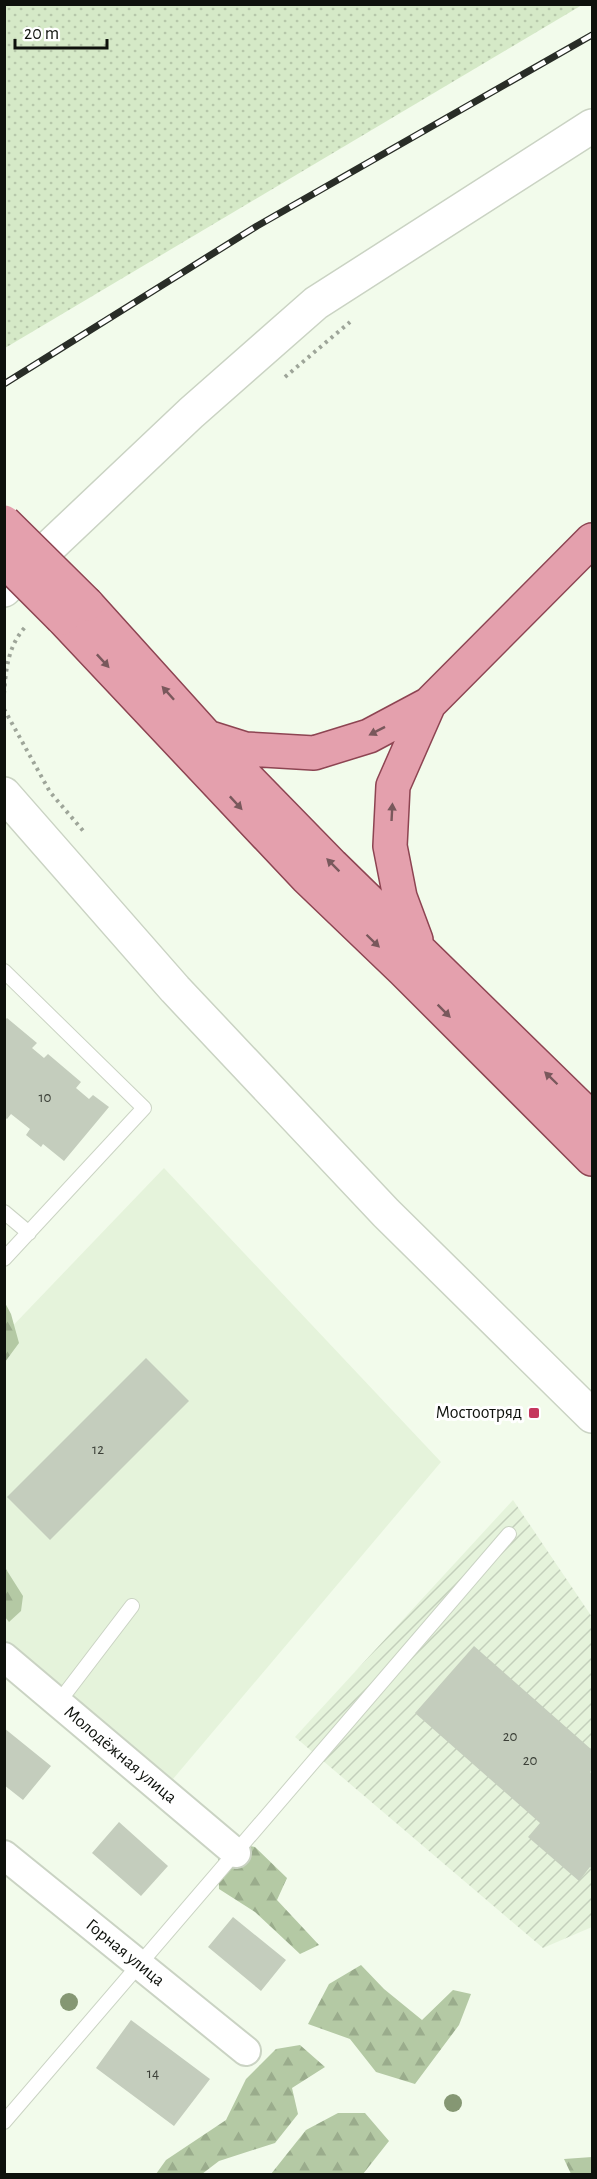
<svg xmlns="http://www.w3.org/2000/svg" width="597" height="2179" viewBox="0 0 597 2179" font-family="'Alegreya Sans',sans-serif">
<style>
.built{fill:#e5f3db}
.industrial{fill:url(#industrial-furrows)}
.grass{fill:url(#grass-dots)}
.forest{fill:url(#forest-firs)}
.building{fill:#c4cdbd}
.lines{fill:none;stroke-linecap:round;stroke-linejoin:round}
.service-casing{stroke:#cad3c3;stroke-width:16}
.minor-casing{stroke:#cad3c3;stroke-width:32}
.tertiary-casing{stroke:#cad3c3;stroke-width:36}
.secondary-casing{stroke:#cad3c3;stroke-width:36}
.primary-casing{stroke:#8d4452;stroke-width:36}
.path{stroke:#9ea599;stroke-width:4;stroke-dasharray:3 4.5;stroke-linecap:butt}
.service{stroke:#fff;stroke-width:14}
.minor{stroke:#fff;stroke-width:28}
.tertiary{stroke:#fff;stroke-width:33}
.secondary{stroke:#fff;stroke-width:33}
.primary{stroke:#e4a0ad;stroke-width:33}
.rail-casing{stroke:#292d27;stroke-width:7}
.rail{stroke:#fff;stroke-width:4.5;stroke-dasharray:14;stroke-linecap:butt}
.primary-bridge-casing{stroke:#8d4452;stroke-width:36;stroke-linecap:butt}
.primary-bridge{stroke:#e4a0ad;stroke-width:33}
.tree{fill:#859773}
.oneway{fill:#79585c}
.poi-dot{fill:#c5365d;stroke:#fff;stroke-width:2}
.labels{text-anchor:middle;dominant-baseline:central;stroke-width:6;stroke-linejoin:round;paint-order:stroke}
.number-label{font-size:15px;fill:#3c4038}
.poi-label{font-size:18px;fill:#0e110c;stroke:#fff;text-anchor:end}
.street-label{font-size:18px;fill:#0e110c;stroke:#fff}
</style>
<defs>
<pattern id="industrial-furrows" width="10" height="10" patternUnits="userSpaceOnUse" patternTransform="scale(1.5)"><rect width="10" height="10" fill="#e5f3db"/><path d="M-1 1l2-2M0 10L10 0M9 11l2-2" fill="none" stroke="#c3cfbb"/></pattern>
<pattern id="grass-dots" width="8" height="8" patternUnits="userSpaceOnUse" patternTransform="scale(1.5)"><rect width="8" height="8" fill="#d5e9c7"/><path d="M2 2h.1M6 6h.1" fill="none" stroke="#b6c7aa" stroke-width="1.8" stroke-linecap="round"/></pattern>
<pattern id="forest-firs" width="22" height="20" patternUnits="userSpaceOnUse" patternTransform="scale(1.5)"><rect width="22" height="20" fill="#b4c9a4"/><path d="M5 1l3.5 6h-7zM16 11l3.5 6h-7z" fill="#9aac8c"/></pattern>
</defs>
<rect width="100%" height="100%" fill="#f2fbeb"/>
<!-- built -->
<path class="built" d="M164,1168L441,1462L173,1779L5,1640L4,1335Z"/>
<!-- industrial -->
<path class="industrial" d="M513,1500L592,1617V1927L543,1948L295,1737Z"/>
<!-- grass -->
<path class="grass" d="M5,4H582V5L5,348Z"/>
<!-- forest -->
<path class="forest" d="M4,1301L11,1314L19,1343L5,1362Z
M4,1566L23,1596L21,1611L9,1622L5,1617Z
M231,1842L255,1847L287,1878L277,1900L319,1945L300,1954L255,1912L219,1889L218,1855Z
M361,1965L384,1989L422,2020L453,1990L471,1994L459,2025L415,2084L376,2072L350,2039L308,2024L329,1984Z
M300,2045L325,2067L292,2088L298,2114L275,2143L219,2161L202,2174H156L166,2160L226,2120L246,2079L276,2049Z
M338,2113H365L389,2141L363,2174H271L306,2130Z
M592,2157V2174H571L564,2159Z"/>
<!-- building -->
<path class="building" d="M7,1018L37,1043L32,1048L44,1058L48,1054L81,1082L76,1088L89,1099L93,1095L109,1107L64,1161L43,1144L41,1147L26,1135L30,1129L11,1114L7,1119L4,1117V1021Z
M146,1358L189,1401L50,1540L7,1497Z
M474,1646L592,1750V1770L590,1772L592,1774V1869L590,1867L579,1881L528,1837L540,1823L415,1713Z
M4,1728L51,1766L23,1800L4,1785Z
M119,1822L168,1866L141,1896L92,1853Z
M233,1917L286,1960L261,1991L208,1947Z
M131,2020L210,2079L174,2126L96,2068Z"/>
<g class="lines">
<!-- service casing -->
<g class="service-casing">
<path id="service" d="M4,971L144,1108L4,1259
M4,1212L29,1233
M58,1703L132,1606
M4,2122L509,1534"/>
</g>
<!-- minor casing -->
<g class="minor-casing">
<path id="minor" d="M4,1657L236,1853
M4,1855L246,2051"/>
</g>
<!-- tertiary casing -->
<g class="tertiary-casing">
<path id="tertiary" d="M4,590L191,413L316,303L592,126"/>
</g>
<!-- secondary casing -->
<g class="secondary-casing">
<path id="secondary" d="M4,794L175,989L386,1213L592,1416"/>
</g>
<!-- primary casing -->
<g class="primary-casing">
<path id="primary" d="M87,604L207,737L332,865L592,1119
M62,618L306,877L403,970L592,1159
M207,737L245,749L314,753L369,736L429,704L592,540
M416,940L400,897L390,846L393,786L429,704"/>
</g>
<!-- path -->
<path class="path" d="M285,377L350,322
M4,694C6,668 8,645 27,625
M4,709L50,792L85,833"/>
<!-- service -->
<use href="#service" class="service"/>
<!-- minor -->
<use href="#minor" class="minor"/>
<!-- tertiary -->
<use href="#tertiary" class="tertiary"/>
<!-- secondary -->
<use href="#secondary" class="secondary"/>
<!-- primary -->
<use href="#primary" class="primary"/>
<!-- rail casing -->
<g class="rail-casing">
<path id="rail" d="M4,384L257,226L592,35"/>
</g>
<!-- rail -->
<use href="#rail" class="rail"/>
<!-- primary-bridge casing -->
<g class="primary-bridge-casing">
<path id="primary-bridge" d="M4,522L87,604
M4,560L62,618"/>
</g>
<!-- primary-bridge -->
<use href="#primary-bridge" class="primary-bridge"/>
</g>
<!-- trees -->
<g class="tree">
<circle cx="69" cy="2002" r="9"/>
<circle cx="453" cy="2103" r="9"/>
</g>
<!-- one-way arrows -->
<defs><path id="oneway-solid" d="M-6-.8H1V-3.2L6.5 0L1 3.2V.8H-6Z" transform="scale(1.5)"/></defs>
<g class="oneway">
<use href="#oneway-solid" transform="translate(103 661) rotate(47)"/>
<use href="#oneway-solid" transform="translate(168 693) rotate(-132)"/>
<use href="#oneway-solid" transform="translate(377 731) rotate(153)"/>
<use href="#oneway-solid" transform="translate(236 803) rotate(47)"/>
<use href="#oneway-solid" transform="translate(392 812) rotate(-87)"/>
<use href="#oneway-solid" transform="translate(333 865) rotate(-135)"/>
<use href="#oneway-solid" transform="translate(373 941) rotate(44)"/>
<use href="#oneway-solid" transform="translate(444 1011) rotate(45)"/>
<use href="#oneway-solid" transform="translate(551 1078) rotate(-136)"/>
</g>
<!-- markers -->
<rect class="poi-dot" x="528" y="1407" width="12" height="12" rx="3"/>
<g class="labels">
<!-- number labels -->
<g class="number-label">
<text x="45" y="1097">10</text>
<text x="98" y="1449">12</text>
<text x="510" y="1736">20</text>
<text x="530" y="1760">20</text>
<text x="153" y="2073">14</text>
</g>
<!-- poi labels -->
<g class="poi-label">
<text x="522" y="1413">Мостоотряд</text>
</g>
<!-- street labels -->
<g class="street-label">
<text transform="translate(120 1755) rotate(40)">Молодёжная улица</text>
<text transform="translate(125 1953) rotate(39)">Горная улица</text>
</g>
</g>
<!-- border -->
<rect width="597" height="2179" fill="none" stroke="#0e110c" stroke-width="12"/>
<!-- scale -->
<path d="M15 39v9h92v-9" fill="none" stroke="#0e110c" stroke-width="3"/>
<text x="24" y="39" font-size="18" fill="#0e110c" stroke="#ffffff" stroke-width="4.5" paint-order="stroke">20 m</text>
</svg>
